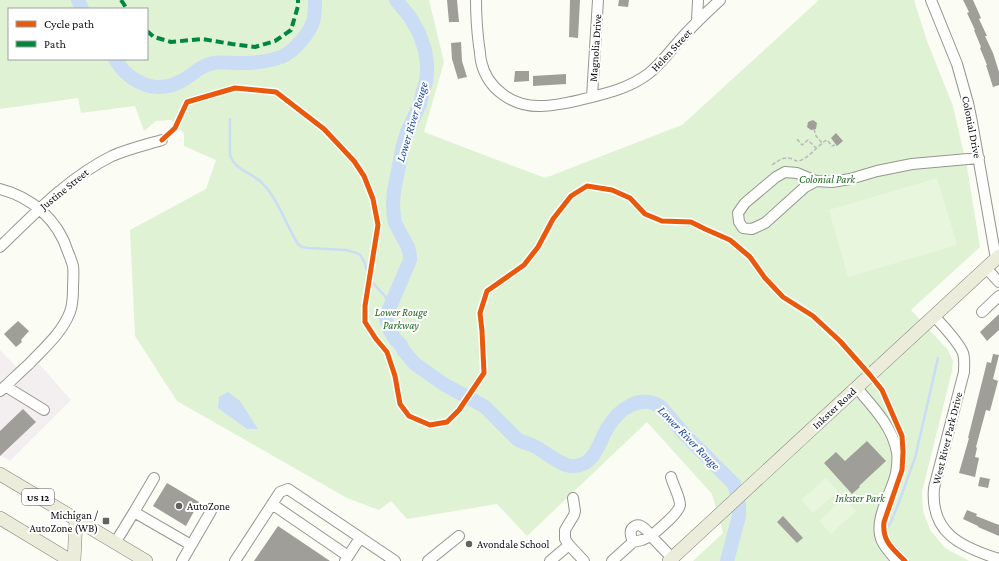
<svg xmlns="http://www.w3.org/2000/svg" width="999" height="561" viewBox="0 0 999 561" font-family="'Crimson Pro',serif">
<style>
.industrial{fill:#f3eef0}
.green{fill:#dff2d4;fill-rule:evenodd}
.pitch{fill:#e9f6de}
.water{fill:#cbdcf5}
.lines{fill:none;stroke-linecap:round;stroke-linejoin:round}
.stream{stroke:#cbdcf5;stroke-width:2.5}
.river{stroke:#cbdcf5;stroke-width:14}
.building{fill:#9f9e99}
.minor-casing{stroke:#959692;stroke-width:12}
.major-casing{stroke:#83837f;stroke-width:14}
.path{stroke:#b9b9b8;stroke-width:1.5;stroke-dasharray:4 2;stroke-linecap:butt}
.minor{stroke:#fefffd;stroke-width:10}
.major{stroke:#ececda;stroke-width:13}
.quiet{stroke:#00873e;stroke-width:4;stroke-dasharray:8 4;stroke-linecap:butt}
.cycleway-casing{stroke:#fff;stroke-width:8}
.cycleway{stroke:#e8590c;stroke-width:5}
.poi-dot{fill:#62625f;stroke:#fff;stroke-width:1.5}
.labels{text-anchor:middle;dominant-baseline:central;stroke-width:4;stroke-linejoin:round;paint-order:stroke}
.shield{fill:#fff;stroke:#575757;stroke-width:1}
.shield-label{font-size:10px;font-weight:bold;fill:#0f0f0f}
.street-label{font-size:11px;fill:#0f0f0f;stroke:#fff}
.park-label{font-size:11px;font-style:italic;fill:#1f6720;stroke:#fff}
.poi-label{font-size:11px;fill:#0f0f0f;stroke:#fff;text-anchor:start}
.water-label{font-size:12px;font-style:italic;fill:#1745a1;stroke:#fff}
</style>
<rect width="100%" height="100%" fill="#fbfcf4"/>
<!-- industrial -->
<path class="industrial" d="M0,350L25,376L39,364L71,400L10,461L0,455Z"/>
<!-- green -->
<path class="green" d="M0,0H429L444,62L424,132L545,178L682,125L819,0H914L927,41L953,106L967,167L980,247L911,310L948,350L953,361L952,371L922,492L923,511L930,530L945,548L969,561H693L723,533L712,494L647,422L527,536L497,504L407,519L391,501L379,510L347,498L177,401L135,336L130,230L206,189L216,160L184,146V133L171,120L156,121L144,131L135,106L81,113L78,98L0,109ZM9,9H147V59H9Z"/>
<!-- pitch -->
<path class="pitch" d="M937,178L957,245L848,277L829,210Z
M826,478L838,491L813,513L801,500Z
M843,498L856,511L831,534L819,521Z"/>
<!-- water -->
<path class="water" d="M228,392L240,401L258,429H247L218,408L219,397Z"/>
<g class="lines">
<!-- stream -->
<path class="stream" d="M230,119V155C235,171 254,173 264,185C279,201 286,225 298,244L302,247L308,248L346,250L357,253L360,255L364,261L370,280L384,295L391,305
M909,561L889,540L885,533L886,529L891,522L899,502L915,458L938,358"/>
<!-- river -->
<path class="river" d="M78,0L82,9
M396,0L410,17L419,33L425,50L427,64V73L426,82L423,90L420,104L407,132L403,145L394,191L393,204L394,218L395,223L408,247L410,256V260L387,314L386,318L388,327L395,339L401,345L403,350L415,364L445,385L473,400L485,407L517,439C522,443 528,443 534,446C545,451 561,467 574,466C595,466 599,441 608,427C619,409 641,393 661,407L685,435L734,484L738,497L739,506V516L727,561
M115,59C118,63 120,67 124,71C142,89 164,92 185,79C196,72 201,65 214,63C223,61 233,64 242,63C254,63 270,61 281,57C294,52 311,32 314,18C315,12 315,6 315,0"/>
</g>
<!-- building -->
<path class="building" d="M447,0H457L459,22H449Z
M570,0H580L578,38L569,37Z
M619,0H629L628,7L618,6Z
M963,0H973L981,18L979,19L987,36H985L993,53L999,72V85L993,87L986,65H987L980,48L981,47L974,30H975L967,13L969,12Z
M461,42L462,61L467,77L458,79L452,59L451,43Z
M515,71H529V81L514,82Z
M566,74V84L533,86V76Z
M813,120L817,123L816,129L811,130L807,127L808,122Z
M836,133L843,141L837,146L831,138Z
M999,314V330L987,341L980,332Z
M18,321L29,331L21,340L22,342L16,347L4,334Z
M993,354L999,355L993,379L998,381L990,411L986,410L976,447L977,448L975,457L979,458L975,477L959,473L969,438H968L987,362L991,363Z
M23,409L36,422L0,456V431Z
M867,441L886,461L859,486L860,487L852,494L824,463L836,452L845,461Z
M980,477L990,479L988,488L978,486Z
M167,483L199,502L186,526L153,506Z
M967,510L977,514L976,516L999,525V536L978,527V526L963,519Z
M783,516L803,538L797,543L777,522Z
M278,526L330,561H254Z"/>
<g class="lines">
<!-- minor casing -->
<g class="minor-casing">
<path id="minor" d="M476,0C476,15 477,30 479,46C480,50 480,56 481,61C487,89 513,107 541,106C554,106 567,103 580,100C604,94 628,89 648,74C660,65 669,52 679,41C692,26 706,13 720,0
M931,0L957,64L968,103L972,122L996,259
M697,21L698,0
M592,97L598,0
M816,181L805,187L765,223L752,229L743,228L739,222L738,213L745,203L776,177L785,172L797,173L816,181L832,182L850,179L877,171L912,164L979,158
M0,189C32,197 58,220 68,252C70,257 72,262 73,266C74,273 73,281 73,288C73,296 73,304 70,312C62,333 44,348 29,364C19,373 10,382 0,391
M0,247C35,213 68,178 112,156C128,149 145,145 162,140
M986,268L999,282
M982,312L999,296
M934,316C943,326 958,341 963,353C965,359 964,365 964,372L934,488C930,533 961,547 999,559
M5,386L44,410
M856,387C873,407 892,426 897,452C898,457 897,471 895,477C890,495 873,522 882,541C885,548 892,555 897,561
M154,478L134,512L191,545
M272,504L348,556
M633,542C631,536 628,530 635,526C637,525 639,525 641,526C645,528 649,533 651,536C658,530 679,513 680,505C680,497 673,485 671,477
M115,543L134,512
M569,545L565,539V530L574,515L575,511L573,498
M182,561L211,511
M235,561L280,492L288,489L395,561
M345,561L360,538
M428,561L459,536
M550,561L569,545L584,561
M612,561L633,542L642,540L651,536L672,558"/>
</g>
<!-- major casing -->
<g class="major-casing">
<path id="major" d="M0,474L146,561
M0,518L71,561
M74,561L76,520
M669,561L999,256"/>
</g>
<!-- path -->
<path class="path" d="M814,129L816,136L822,143
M797,139L802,145L808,140L816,148
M772,165C779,160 784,156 793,159C796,161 796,161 799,161C807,159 818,146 825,141L827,140L832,146L835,145"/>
<!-- minor -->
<use href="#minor" class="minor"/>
<!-- major -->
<use href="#major" class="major"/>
<!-- quiet -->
<path class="quiet" d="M121,0L127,9
M147,31L154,37L171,42L202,39L232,44L255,47L275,41L291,30L298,6V0"/>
<!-- cycleway casing -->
<g class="cycleway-casing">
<path id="cycleway" d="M162,140L175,128L187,102L235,88L276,92L324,129L354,161L364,176L373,199L378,225L365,306V322L376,339L387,352L395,376L400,404L409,416L430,425L447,422L459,410L484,373L482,331L480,313L487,291L524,265L538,247L553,219L571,196L587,186L612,190L630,198L645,214L662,221L691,222L705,229L730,240L750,257L765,278L783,297L813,316L840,341L870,375L882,390L902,436L903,452L902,470L884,522C882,541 892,548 905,561"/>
</g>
<!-- cycleway -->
<use href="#cycleway" class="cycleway"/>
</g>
<!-- markers -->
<g class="poi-dot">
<circle cx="179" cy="506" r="4"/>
<rect x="102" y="517" width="8" height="8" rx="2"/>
<circle cx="469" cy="544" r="4"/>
</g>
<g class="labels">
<!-- shield labels -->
<rect class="shield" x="22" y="489" width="32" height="16" rx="3"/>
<g class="shield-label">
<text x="38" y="497">US 12</text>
</g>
<!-- street labels -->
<g class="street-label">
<text transform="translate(595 48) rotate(-86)">Magnolia Drive</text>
<text transform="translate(671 50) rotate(-47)">Helen Street</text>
<text transform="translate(972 127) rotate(79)">Colonial Drive</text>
<text transform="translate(64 189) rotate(-39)">Justine Street</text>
<text transform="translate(834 408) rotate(-43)">Inkster Road</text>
<text transform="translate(947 438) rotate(-76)">West River Park Drive</text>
</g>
<!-- park labels -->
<g class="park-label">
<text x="827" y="179">Colonial Park</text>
<text x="401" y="312">Lower Rouge<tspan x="401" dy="13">Parkway</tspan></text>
<text x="860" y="498">Inkster Park</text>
</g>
<!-- poi labels -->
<g class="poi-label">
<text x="187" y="506">AutoZone</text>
<text x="98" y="515" text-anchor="end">Michigan /<tspan x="98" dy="13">AutoZone (WB)</tspan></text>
<text x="477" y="544">Avondale School</text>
</g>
<!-- water labels -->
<g class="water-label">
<text transform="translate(412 122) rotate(-73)">Lower River Rouge</text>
<text transform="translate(689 438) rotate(46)">Lower River Rouge</text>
</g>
</g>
<!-- legend -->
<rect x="8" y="8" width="140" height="52" fill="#ffffff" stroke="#9f9f9f"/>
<rect x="16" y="21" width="20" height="6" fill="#e8590c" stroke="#9f9f9f"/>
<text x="44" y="28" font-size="12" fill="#0f0f0f">Cycle path</text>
<rect x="16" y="41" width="20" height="6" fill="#00873e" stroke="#9f9f9f"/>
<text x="44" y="48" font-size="12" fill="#0f0f0f">Path</text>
</svg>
